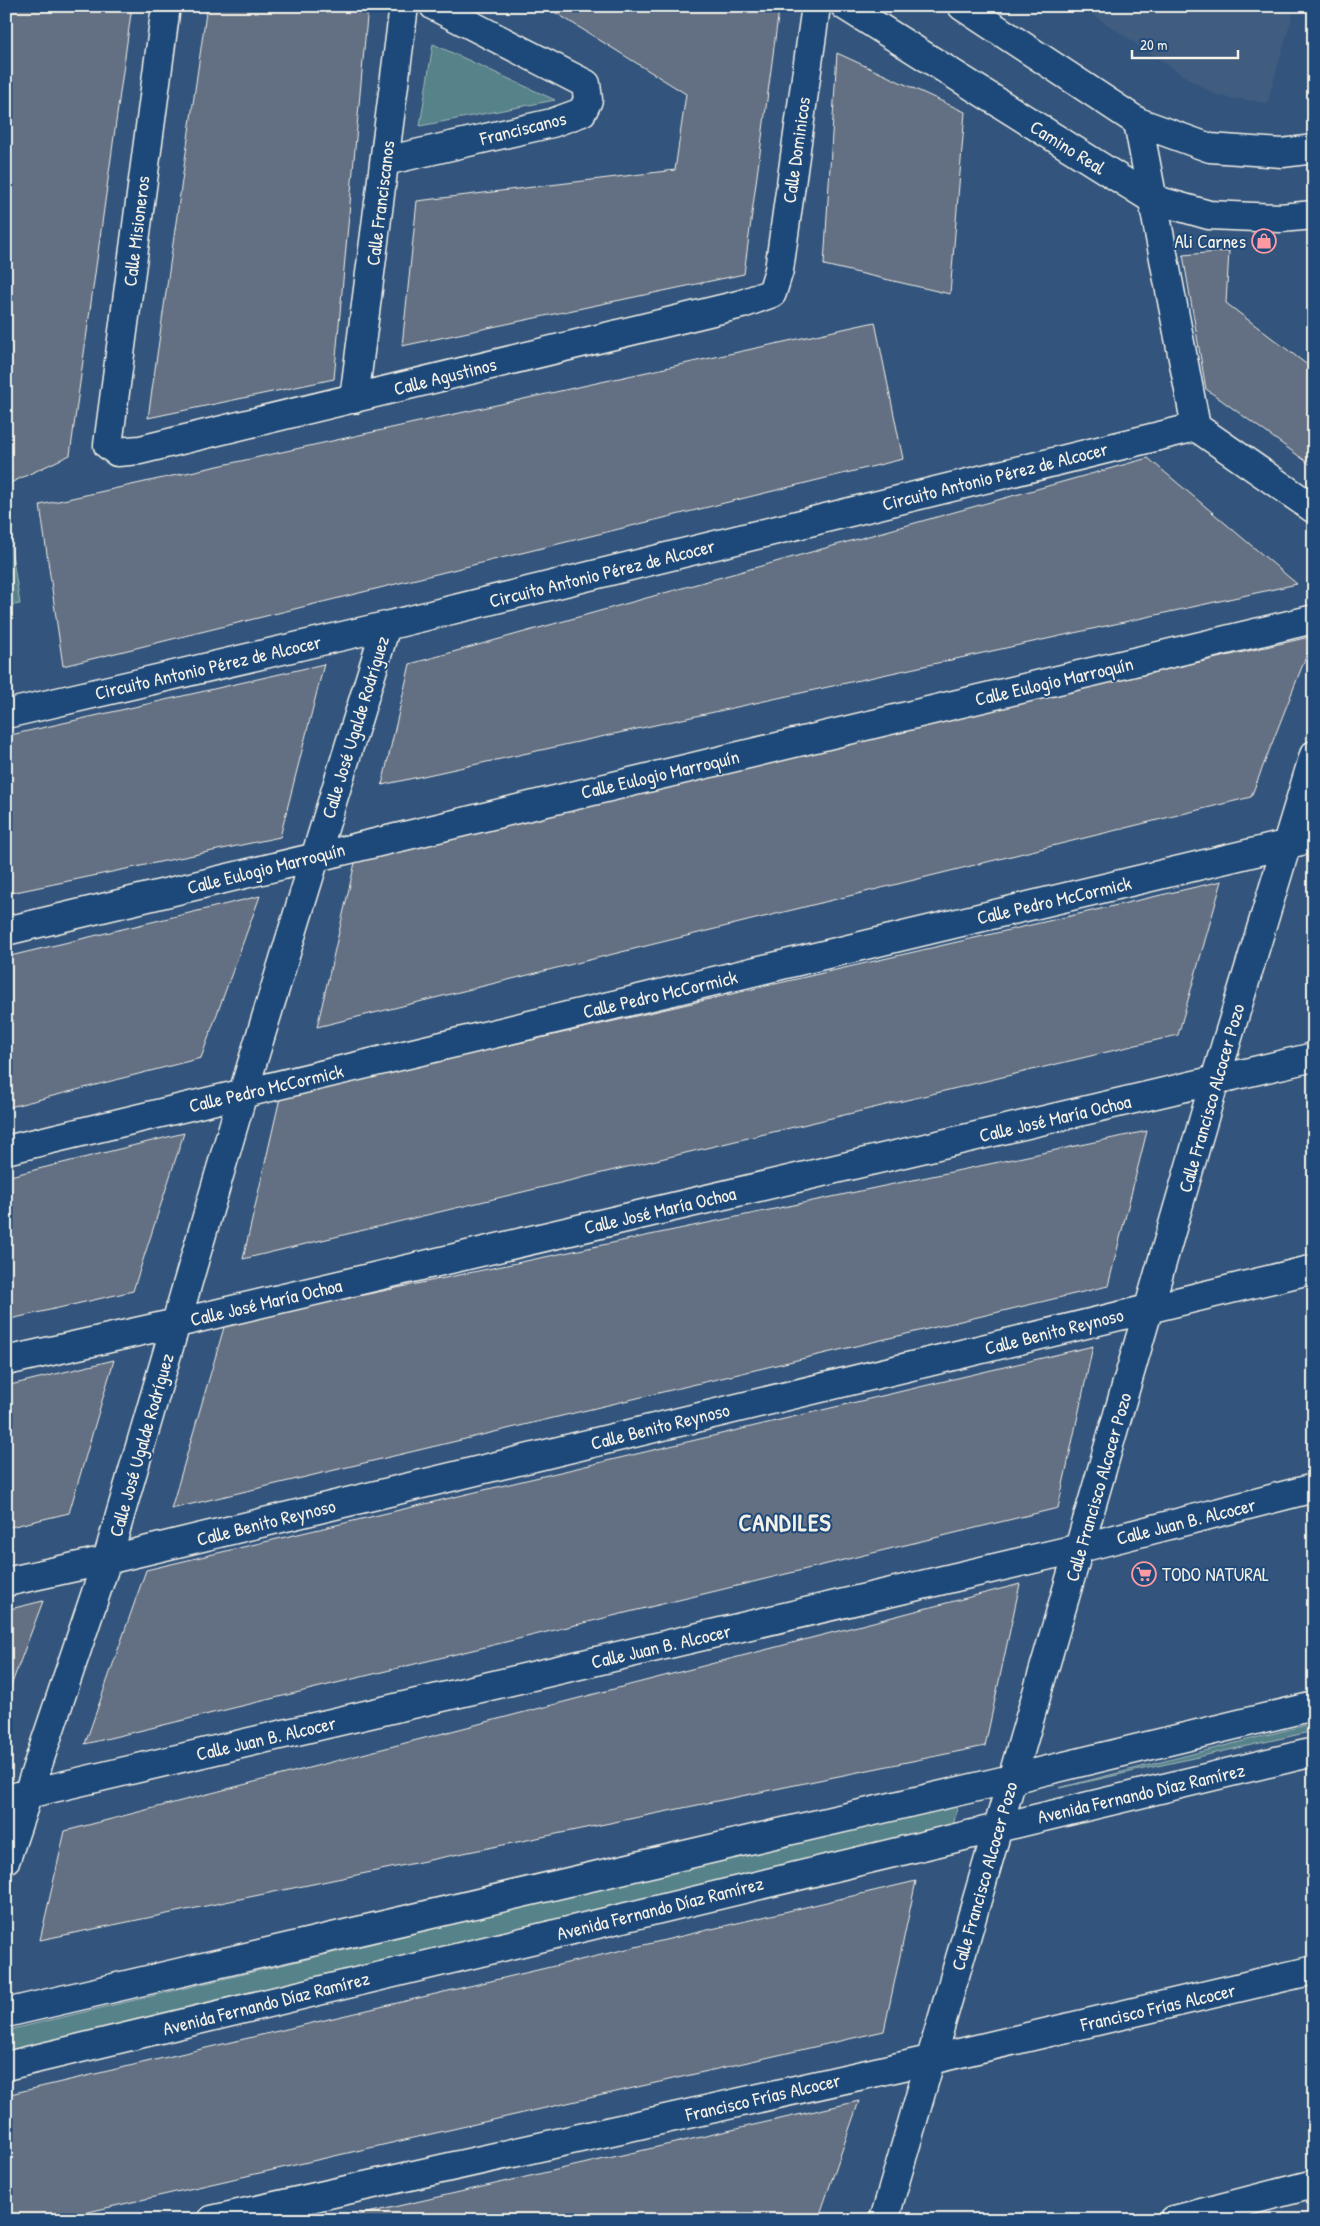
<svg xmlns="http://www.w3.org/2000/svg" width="1320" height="2226" viewBox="0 0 1320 2226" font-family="'Patrick Hand',sans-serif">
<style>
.built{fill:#415d7f}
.green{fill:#56828a;stroke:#a5bab9}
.building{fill:#636f83;stroke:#f4f1e8}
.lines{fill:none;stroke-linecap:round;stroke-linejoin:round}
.street-casing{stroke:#f4f1e8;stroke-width:31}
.secondary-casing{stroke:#f4f1e8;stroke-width:31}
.street{stroke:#1f4a7a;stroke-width:28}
.secondary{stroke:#1f4a7a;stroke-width:28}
.labels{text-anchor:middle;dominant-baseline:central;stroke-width:4;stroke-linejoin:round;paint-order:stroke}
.street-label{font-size:19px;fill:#f4f1e8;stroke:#1f4a7a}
.poi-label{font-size:19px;fill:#f4f1e8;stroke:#1f4a7a;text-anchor:end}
.district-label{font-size:24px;font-weight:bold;letter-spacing:1px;fill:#f4f1e8;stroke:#1f4a7a}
</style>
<rect width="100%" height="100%" fill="#33557d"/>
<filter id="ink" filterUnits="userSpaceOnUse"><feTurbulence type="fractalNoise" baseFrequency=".02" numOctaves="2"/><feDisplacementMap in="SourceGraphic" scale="10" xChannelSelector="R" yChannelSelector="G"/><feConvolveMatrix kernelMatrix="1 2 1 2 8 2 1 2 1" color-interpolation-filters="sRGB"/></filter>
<g filter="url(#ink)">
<!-- built -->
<path class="built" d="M1080,6H1295L1267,103L1219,96L1189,79Z"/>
<!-- green -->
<path class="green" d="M433,44L555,100L420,126Z
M6,515L20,604L6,606Z
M1314,1723V1731L1059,1788Z
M958,1804L953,1826L9,2051L13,2029Z"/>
<!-- building -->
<path class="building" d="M6,6H132L70,455L6,485Z
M207,6H368L334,379L148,418Z
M545,6H774L779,9L744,274L402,346L417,201L675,170L686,94Z
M837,53L965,112L950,294L824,265Z
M1229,251L1226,303L1314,370V467L1206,389L1183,255Z
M875,322L903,459L63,666L40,505Z
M1148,458L1297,584L382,785L410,664Z
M1314,636L1251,797L317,1027L357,854Z
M324,664L280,837L6,894V736Z
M1222,881L1178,1035L243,1259L280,1098Z
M260,896L201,1058L6,1108V957Z
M1147,1131L1108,1286L171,1509L225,1324Z
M184,1133L133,1291L6,1320V1177Z
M1093,1346L1058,1508L85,1744L146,1570Z
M114,1360L69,1513L6,1528V1386Z
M1020,1584L985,1746L40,1940L65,1831Z
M43,1601L6,1699V1610Z
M916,1881L884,2031L53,2220H6V2095Z
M859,2101L818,2220H337Z"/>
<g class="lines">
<!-- street casing -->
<g class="street-casing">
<path id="street" d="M166,6L108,445L117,452L140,450L742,304L772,293L779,270L816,6
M1138,122L1196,427L1314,509
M385,161L552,123L582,112L588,100L586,84L434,6
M354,399L404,6
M6,714L386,626L1196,427
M6,931L1314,619
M6,1150L1314,838
M6,1361L177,1323L1314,1057
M6,1582L107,1560L1314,1269
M6,1799L1080,1548L1314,1488
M6,1859L107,1560L243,1093L386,626
M6,2013L1011,1779L1314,1706
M6,2066L1314,1752
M212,2220L930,2060L1314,1970
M884,2220L1215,1080L1314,755
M1174,2220L1314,2184"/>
</g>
<!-- secondary casing -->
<g class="secondary-casing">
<path id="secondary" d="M845,6L1152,199L1209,215L1280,218L1314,215
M962,6L1138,122L1210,148L1282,153L1314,149"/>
</g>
<!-- street -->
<use href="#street" class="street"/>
<!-- secondary -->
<use href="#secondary" class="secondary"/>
</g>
</g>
<!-- icons -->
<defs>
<g id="shop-ring" transform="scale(1.25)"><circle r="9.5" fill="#1f4a7a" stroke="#ff9aa2" stroke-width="1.5"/><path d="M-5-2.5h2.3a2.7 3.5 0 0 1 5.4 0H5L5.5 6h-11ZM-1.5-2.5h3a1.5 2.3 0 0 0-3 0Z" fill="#ff9aa2"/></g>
<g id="supermarket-ring" transform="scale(1.25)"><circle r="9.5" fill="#1f4a7a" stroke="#ff9aa2" stroke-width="1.5"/><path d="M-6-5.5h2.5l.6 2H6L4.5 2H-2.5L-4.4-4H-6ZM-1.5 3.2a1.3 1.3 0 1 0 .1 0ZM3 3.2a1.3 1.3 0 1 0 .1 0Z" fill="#ff9aa2"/></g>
</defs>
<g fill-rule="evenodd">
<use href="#shop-ring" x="1264" y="241"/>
<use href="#supermarket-ring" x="1144" y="1574"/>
</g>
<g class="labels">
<!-- street labels -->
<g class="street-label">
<text transform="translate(523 128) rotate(-14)">Franciscanos</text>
<text transform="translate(1068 147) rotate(32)">Camino Real</text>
<text transform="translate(796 150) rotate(-82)">Calle Dominicos</text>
<text transform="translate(380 203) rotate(-83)">Calle Franciscanos</text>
<text transform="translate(136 231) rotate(-83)">Calle Misioneros</text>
<text transform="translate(445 376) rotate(-14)">Calle Agustinos</text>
<text transform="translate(995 476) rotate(-14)">Circuito Antonio Pérez de Alcocer</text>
<text transform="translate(602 573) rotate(-14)">Circuito Antonio Pérez de Alcocer</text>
<text transform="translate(208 667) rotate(-13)">Circuito Antonio Pérez de Alcocer</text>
<text transform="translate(1054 681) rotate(-13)">Calle Eulogio Marroquín</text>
<text transform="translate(355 727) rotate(-73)">Calle José Ugalde Rodríguez</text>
<text transform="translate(660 774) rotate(-13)">Calle Eulogio Marroquín</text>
<text transform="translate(266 868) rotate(-14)">Calle Eulogio Marroquín</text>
<text transform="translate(1054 900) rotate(-13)">Calle Pedro McCormick</text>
<text transform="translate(660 994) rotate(-13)">Calle Pedro McCormick</text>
<text transform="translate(266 1088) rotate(-13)">Calle Pedro McCormick</text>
<text transform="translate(1211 1098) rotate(-74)">Calle Francisco Alcocer Pozo</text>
<text transform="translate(1055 1118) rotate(-13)">Calle José María Ochoa</text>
<text transform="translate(660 1210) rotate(-13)">Calle José María Ochoa</text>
<text transform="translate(266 1302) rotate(-13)">Calle José María Ochoa</text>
<text transform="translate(1054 1331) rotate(-14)">Calle Benito Reynoso</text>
<text transform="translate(660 1426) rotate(-14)">Calle Benito Reynoso</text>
<text transform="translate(141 1445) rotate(-74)">Calle José Ugalde Rodríguez</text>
<text transform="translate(1098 1487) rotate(-74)">Calle Francisco Alcocer Pozo</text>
<text transform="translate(1186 1521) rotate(-14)">Calle Juan B. Alcocer</text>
<text transform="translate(266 1522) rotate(-14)">Calle Benito Reynoso</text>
<text transform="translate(661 1646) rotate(-13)">Calle Juan B. Alcocer</text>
<text transform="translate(266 1738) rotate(-13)">Calle Juan B. Alcocer</text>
<text transform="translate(1141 1793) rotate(-13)">Avenida Fernando Díaz Ramírez</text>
<text transform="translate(984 1876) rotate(-74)">Calle Francisco Alcocer Pozo</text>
<text transform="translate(660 1908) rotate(-14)">Avenida Fernando Díaz Ramírez</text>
<text transform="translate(266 2003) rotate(-14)">Avenida Fernando Díaz Ramírez</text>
<text transform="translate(1158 2007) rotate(-13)">Francisco Frías Alcocer</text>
<text transform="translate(763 2097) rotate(-13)">Francisco Frías Alcocer</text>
</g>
<!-- poi labels -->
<g class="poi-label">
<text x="1246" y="241">Ali Carnes</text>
<text x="1162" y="1574" text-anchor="start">TODO NATURAL</text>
</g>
<!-- district labels -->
<g class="district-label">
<text x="785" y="1522">CANDILES</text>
</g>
</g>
<!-- margin -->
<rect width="1320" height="2226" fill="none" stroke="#1f4a7a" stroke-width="25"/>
<rect x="12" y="12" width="1295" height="2201" fill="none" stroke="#f4f1e8" stroke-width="2" filter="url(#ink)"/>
<!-- scale -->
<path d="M1132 50v8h106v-8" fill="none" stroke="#f4f1e8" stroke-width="2.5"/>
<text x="1140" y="50" font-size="15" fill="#f4f1e8" stroke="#1f4a7a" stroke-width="4" paint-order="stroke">20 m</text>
</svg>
